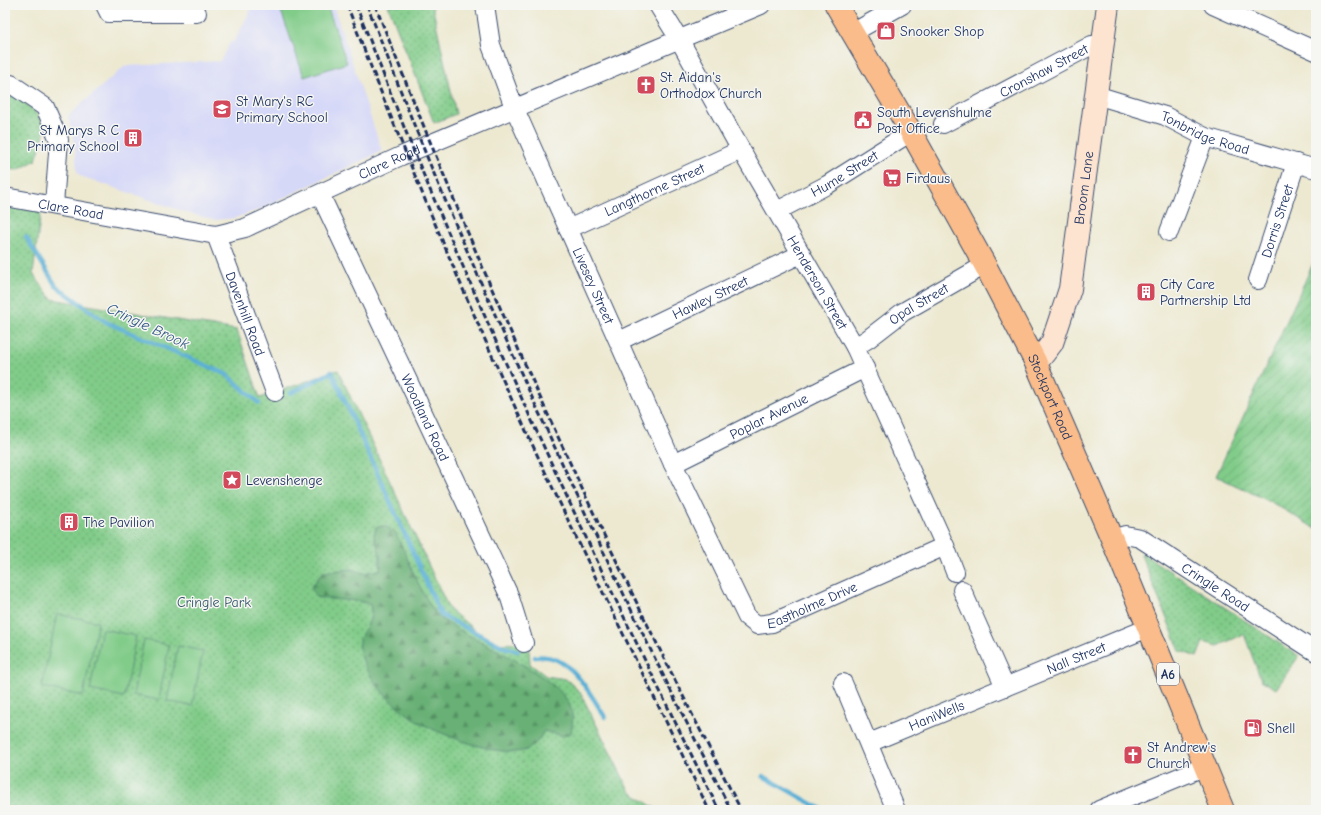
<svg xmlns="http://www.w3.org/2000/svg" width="1321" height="815" viewBox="0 0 1321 815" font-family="'Comic Neue',sans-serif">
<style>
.built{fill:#d6d8f8}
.grass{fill:url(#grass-dots);stroke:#4e7e74}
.forest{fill:url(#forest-firs);stroke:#42706a}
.garden{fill:url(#garden-furrows);stroke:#4e7e74}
.pitch{fill:#81cc89;stroke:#4e7e74}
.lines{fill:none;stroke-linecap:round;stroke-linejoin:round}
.stream{stroke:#58afd5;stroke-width:4.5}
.minor-casing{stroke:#3a4b6f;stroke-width:20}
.secondary-casing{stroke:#3a4b6f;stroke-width:24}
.trunk-casing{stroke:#3a4b6f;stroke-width:24}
.minor{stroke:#fff;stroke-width:18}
.secondary{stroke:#fde4d0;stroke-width:22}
.trunk{stroke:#f9bc8a;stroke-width:22}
.rail{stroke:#1b2f5e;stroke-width:3;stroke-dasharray:6 3;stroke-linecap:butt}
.labels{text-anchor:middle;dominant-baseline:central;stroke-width:3;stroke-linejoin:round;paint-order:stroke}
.shield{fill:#f6f6f2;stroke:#5d6b8a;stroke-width:1}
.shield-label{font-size:13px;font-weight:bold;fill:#1b2f5e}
.poi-label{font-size:14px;fill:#1b2f5e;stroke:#f6f6f2;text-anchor:start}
.street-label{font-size:14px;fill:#1b2f5e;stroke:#f6f6f2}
.park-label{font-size:14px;fill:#345669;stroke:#f6f6f2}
.water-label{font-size:15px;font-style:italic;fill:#2d5582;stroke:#f6f6f2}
</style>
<defs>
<pattern id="grass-dots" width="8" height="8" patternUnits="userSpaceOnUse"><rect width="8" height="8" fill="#81cc89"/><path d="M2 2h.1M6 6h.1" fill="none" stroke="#69a673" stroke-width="1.8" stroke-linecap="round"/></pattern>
<pattern id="forest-firs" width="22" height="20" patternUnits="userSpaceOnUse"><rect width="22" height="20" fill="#68b075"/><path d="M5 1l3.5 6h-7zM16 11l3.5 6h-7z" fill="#559063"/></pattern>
<pattern id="garden-furrows" width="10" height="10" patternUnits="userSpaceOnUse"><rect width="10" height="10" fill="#81cc89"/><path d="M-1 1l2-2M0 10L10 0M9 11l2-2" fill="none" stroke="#69a673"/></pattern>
</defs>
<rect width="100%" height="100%" fill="#f6f6f2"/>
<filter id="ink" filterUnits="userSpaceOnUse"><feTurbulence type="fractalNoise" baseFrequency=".025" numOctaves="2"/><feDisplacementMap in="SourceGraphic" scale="8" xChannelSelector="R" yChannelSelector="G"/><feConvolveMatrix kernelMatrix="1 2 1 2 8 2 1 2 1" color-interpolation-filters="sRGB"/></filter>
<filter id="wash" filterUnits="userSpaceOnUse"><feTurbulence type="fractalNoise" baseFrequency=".012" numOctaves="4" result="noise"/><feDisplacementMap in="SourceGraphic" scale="16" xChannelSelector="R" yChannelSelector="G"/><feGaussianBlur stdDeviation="0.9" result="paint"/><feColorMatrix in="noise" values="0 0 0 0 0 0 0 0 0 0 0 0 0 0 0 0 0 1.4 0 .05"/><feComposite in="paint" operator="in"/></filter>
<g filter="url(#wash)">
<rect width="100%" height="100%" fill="#ede9d1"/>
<!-- built -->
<path class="built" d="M253,5H333L382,151L258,210L235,218L215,220L188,213L80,176L77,172L75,146L68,116L125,66L220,61L231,41L234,42Z"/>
<!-- grass -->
<path class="grass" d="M388,5H432L456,114L434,123Z
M5,93C20,98 42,111 44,130C45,136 38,153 36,160L18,170L5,169Z
M5,206L41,211L33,274L52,299L237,330L260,398L338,370L449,609L492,644L524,643L529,647L530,664L546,676L566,679L580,692L630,792L658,810H5Z
M1142,553L1299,656L1276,689L1261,680L1244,634L1218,646L1203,642L1197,657L1180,651L1141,555Z"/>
<!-- forest -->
<path class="forest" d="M385,526L395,532C407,555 422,598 438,616C444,622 454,626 461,631C486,645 562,680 570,706C573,715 573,724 571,733L563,736L544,731C540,738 536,745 528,749C507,761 435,733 416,720C398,708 379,692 369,673C364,664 358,652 360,641C362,628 375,622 370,605C358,598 331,601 316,597L311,587L323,572L352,569L363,573L380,570V554L374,536L376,527Z"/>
<!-- garden -->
<path class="garden" d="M1316,257V529L1271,502L1216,476Z"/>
<!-- pitch -->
<path class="pitch" d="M298,5H327L347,63L304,77L281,11Z
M57,614L98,622L83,696L42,687Z
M102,629L136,636L124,697L90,690Z
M144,640L169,645L159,700L133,695Z
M178,646L203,651L192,706L167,701Z"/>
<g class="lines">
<!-- stream -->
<path class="stream" d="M26,237L56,286L106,322L226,374L259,403
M291,393L332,372L441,615L504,647L518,651
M535,657C570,651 589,693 605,717
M763,776L823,810"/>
</g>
</g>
<g filter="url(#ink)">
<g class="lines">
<!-- minor casing -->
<g class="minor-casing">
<g id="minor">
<path d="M105,5L109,13H197"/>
<path id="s1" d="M485,5L491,45L514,107L673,464L747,617L757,625L772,623L945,546"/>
<path id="s2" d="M658,5L679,39L741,150L855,347L945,546L955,572"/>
<path d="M1213,5L1316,51"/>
<path d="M852,33L902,5"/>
<path d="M5,84H11L45,107L59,140L54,205"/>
<path id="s3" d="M1096,95L1165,116L1205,137L1316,169"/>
<path id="s4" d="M943,124L1092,45L1102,46"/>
<path id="s5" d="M320,194L509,595L524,643"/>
<path id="s6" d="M5,197L216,235L245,228L401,156L761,5"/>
<path id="s7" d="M777,211L827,185L911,132"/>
<path id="s8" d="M568,229L741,150"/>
<path d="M1169,232L1205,137"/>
<path id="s9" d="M216,235L275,392"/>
<path id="s10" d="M1258,280L1296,163"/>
<path id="s11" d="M619,341L801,254"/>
<path id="s12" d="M855,347L868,339L903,312L985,265"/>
<path id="s13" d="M673,464L865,368"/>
<path id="s14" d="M1112,539L1125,535L1140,538L1316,652"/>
<path d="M962,590L1005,687"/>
<path d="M843,683L896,810"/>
<path id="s15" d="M869,743L1148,628"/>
<path d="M1099,810L1206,766"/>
</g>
</g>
<!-- secondary casing -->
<g class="secondary-casing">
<g id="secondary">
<path id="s16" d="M1035,361L1042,356L1052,343L1070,289L1108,5"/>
</g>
</g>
<!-- trunk casing -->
<g class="trunk-casing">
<g id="trunk">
<path id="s17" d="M836,5L911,132L985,265L1035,361L1112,539L1223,810"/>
</g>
</g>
<!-- minor -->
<use href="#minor" class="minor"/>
<!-- secondary -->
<use href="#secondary" class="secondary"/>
<!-- trunk -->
<use href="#trunk" class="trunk"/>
<!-- rail -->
<path class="rail" d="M347,5C398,138 453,269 511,398C574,537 643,673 709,810
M356,5C382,70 406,135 434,199C522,406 618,609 719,810
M367,5C392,68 416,132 443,195C532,403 627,608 731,810
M375,5C426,133 478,261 535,386C599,529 669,670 741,810"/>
</g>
</g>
<!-- icons -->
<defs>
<g id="shop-square" transform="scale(1)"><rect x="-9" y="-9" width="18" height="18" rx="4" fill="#d1495b" stroke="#f6f6f2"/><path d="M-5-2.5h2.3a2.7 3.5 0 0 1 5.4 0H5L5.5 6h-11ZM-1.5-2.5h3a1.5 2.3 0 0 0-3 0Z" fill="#fff"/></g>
<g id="church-square" transform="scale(1)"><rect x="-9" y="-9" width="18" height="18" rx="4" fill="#d1495b" stroke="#f6f6f2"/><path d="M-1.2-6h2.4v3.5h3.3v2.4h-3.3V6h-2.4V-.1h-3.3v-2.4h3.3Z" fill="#fff"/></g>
<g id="school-square" transform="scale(1)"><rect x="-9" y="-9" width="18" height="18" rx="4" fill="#d1495b" stroke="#f6f6f2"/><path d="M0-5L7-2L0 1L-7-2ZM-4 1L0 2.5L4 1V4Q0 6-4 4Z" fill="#fff"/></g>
<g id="civic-square" transform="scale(1)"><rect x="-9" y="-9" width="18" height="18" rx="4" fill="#d1495b" stroke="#f6f6f2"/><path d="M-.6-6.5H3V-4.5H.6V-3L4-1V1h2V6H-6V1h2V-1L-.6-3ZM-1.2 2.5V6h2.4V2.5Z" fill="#fff"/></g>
<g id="building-square" transform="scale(1)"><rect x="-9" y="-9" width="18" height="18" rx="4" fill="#d1495b" stroke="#f6f6f2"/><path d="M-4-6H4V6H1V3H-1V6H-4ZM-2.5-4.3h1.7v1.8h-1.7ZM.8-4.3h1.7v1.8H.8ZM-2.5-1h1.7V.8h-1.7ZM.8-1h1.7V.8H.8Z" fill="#fff"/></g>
<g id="supermarket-square" transform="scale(1)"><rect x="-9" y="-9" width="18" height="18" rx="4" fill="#d1495b" stroke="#f6f6f2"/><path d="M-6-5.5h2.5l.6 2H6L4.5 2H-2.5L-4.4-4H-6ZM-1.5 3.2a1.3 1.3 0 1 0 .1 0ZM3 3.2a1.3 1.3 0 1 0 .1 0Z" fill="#fff"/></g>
<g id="sight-square" transform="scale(1)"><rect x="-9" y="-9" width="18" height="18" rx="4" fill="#d1495b" stroke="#f6f6f2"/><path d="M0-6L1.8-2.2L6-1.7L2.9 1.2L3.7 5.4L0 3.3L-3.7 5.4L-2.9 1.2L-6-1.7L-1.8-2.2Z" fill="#fff"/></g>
<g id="fuel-square" transform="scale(1)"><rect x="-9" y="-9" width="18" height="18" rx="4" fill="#d1495b" stroke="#f6f6f2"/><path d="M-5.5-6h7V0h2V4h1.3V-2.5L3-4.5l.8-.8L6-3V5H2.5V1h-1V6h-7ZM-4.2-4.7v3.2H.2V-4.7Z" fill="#fff"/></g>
</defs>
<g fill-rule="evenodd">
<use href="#shop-square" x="886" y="31"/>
<use href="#church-square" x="646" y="85"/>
<use href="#school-square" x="222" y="109"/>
<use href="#civic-square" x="863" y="120"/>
<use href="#building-square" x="133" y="138"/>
<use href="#supermarket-square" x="892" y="178"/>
<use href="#building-square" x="1146" y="292"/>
<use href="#sight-square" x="232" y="480"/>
<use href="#building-square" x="69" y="522"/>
<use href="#fuel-square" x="1253" y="728"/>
<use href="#church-square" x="1133" y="755"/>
</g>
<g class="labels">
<!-- shield labels -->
<rect class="shield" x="1157" y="663" width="22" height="22" rx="3"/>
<g class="shield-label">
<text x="1168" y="674">A6</text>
</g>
<!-- poi labels -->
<g class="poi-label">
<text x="900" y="31">Snooker Shop</text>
<text x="660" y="77">St. Aidan's<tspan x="660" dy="16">Orthodox Church</tspan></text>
<text x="236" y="101">St Mary's RC<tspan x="236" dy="16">Primary School</tspan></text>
<text x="877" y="112">South Levenshulme<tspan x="877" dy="16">Post Office</tspan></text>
<text x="119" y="130" text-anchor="end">St Marys R C<tspan x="119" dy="16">Primary School</tspan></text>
<text x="906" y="178">Firdaus</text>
<text x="1160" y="284">City Care<tspan x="1160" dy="16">Partnership Ltd</tspan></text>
<text x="246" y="480">Levenshenge</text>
<text x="83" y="522">The Pavilion</text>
<text x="1267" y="728">Shell</text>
<text x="1147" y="747">St Andrew's<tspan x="1147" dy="16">Church</tspan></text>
</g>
<!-- street labels -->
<g class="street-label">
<text stroke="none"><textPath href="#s4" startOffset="114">Cronshaw Street</textPath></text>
<text stroke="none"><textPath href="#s3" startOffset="116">Tonbridge Road</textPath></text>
<text stroke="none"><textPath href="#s6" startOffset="403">Clare Road</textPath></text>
<text stroke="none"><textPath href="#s7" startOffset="77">Hume Street</textPath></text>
<text stroke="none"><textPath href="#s16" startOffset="184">Broom Lane</textPath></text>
<text stroke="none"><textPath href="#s8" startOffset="95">Langthorne Street</textPath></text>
<text stroke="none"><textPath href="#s6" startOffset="67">Clare Road</textPath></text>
<text stroke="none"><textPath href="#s10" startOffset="62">Dorris Street</textPath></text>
<text stroke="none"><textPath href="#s2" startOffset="320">Henderson Street</textPath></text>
<text stroke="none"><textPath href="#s1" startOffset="302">Livesey Street</textPath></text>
<text stroke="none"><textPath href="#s11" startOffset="101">Hawley Street</textPath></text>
<text stroke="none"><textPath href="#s12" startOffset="77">Opal Street</textPath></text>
<text stroke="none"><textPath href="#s9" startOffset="84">Davenhill Road</textPath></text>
<text stroke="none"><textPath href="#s17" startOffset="447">Stockport Road</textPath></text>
<text stroke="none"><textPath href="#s13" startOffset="107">Poplar Avenue</textPath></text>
<text stroke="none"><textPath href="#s5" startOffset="247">Woodland Road</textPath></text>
<text stroke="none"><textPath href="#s14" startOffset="119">Cringle Road</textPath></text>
<text stroke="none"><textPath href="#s1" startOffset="739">Eastholme Drive</textPath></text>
<text stroke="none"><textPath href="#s15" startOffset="224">Nall Street</textPath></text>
<text stroke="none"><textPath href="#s15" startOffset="73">HaniWells</textPath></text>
</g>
<!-- park labels -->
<g class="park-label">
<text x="214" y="602">Cringle Park</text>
</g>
<!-- water labels -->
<g class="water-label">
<text transform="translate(148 326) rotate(25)">Cringle Brook</text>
</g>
</g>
<!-- margin -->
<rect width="1321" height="815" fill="none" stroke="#f6f6f2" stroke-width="20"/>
</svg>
